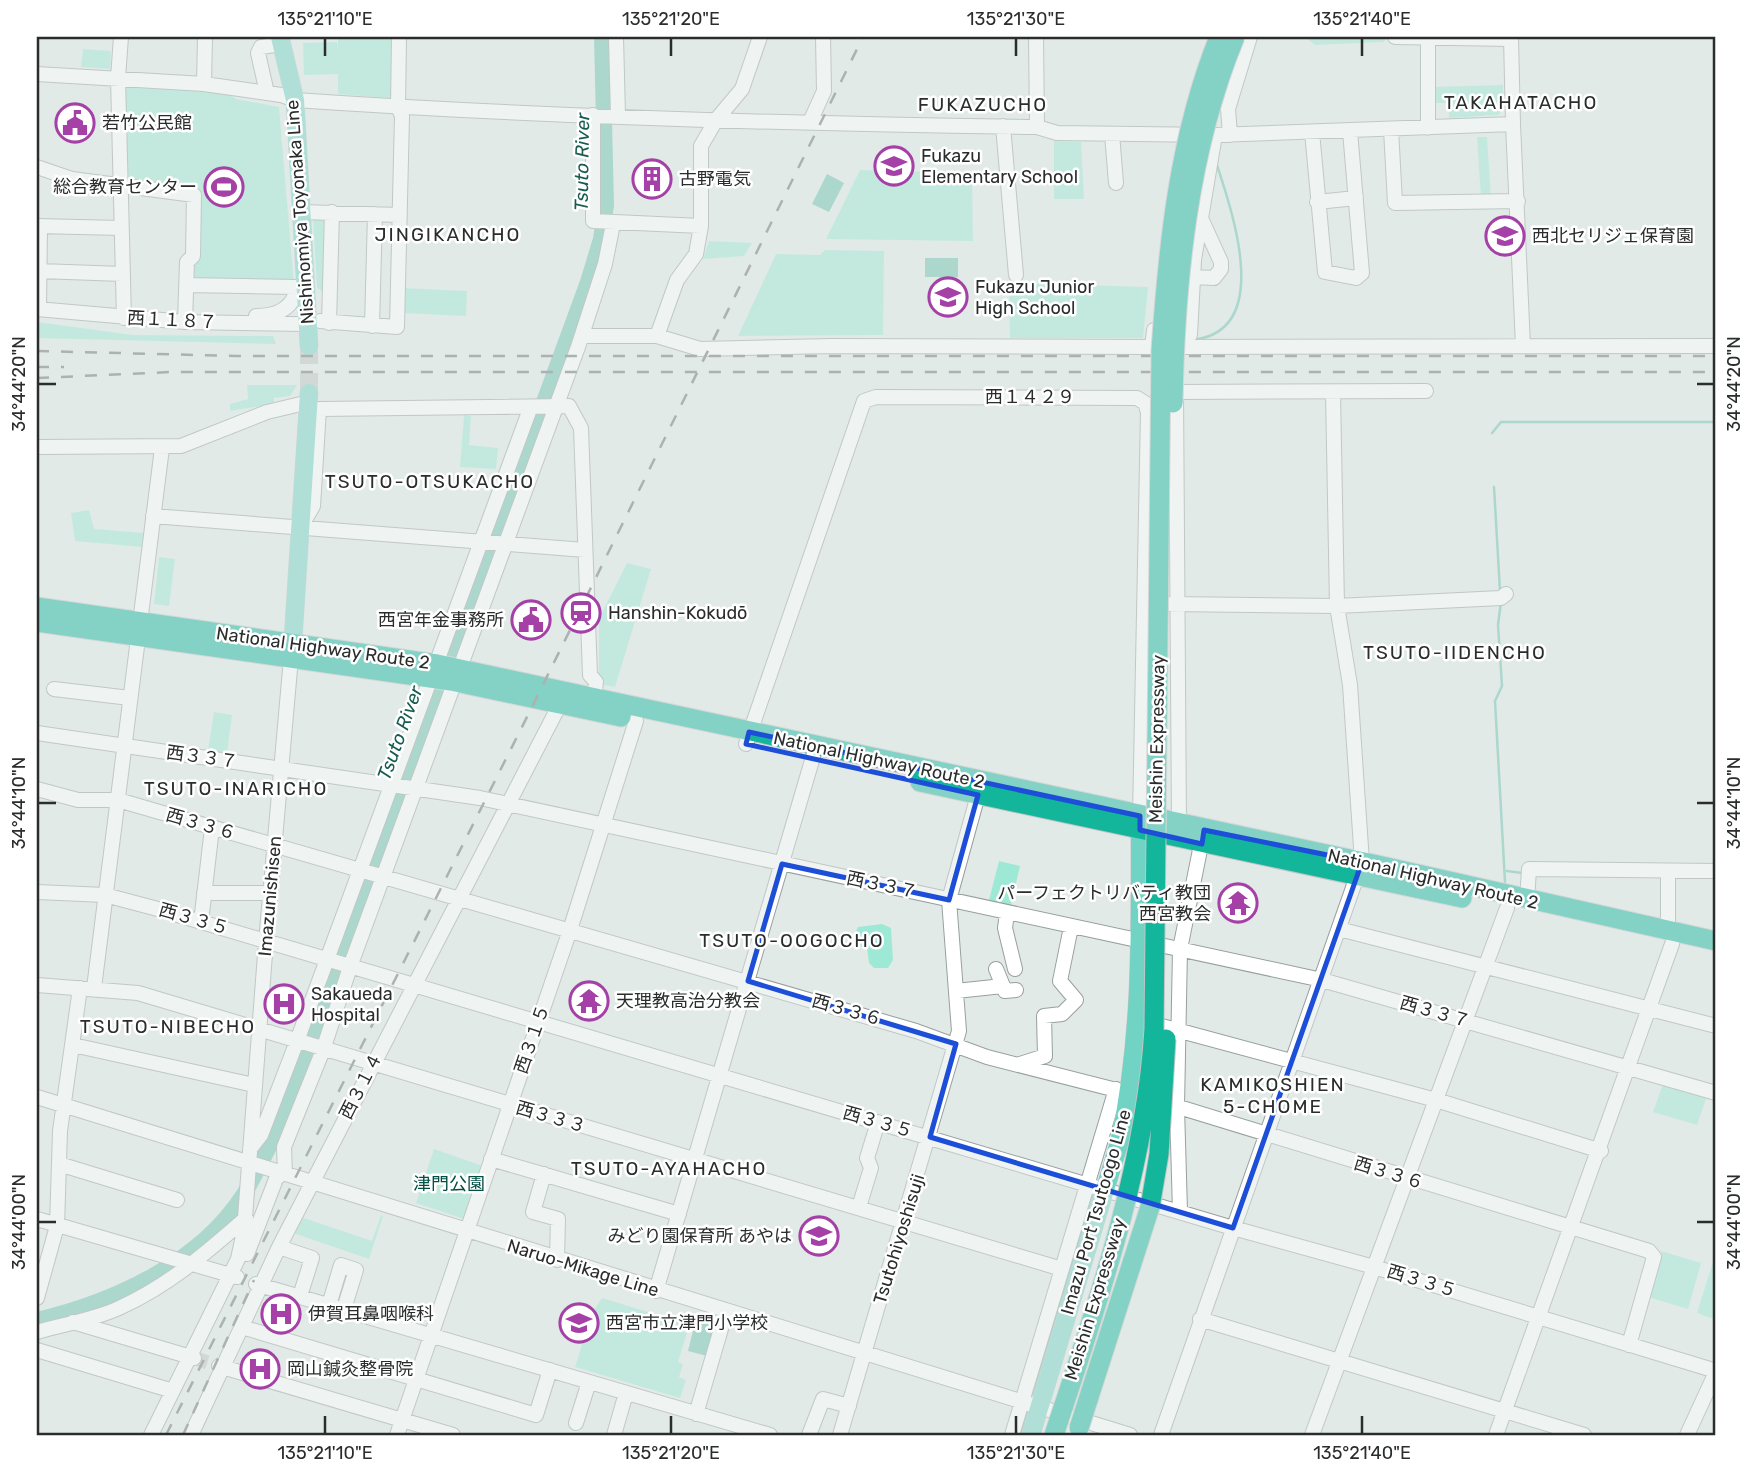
<svg xmlns="http://www.w3.org/2000/svg" width="1753" height="1472" viewBox="0 0 1753 1472" font-family="Rubik,'Noto Sans JP',sans-serif">
<style>
.green{fill:#9ee9d6}
.water{fill:#6bc1ad}
.lines{fill:none;stroke-linecap:round;stroke-linejoin:round}
.stream{stroke:#6bc1ad;stroke-width:2.5}
.river{stroke:#6bc1ad;stroke-width:16}
.minor-tunnel{stroke:#bdc4c2;stroke-width:14;stroke-dasharray:14 7;stroke-linecap:butt}
.major-tunnel{stroke:#bdc4c2;stroke-width:18;stroke-dasharray:18 9;stroke-linecap:butt}
.minor-casing{stroke:#98a09e;stroke-width:16}
.major-casing{stroke:#c3c4c4;stroke-width:19}
.highway-casing{stroke:#c3c4c4;stroke-width:21}
.minor{stroke:#fff;stroke-width:14}
.major{stroke:#71d3c3;stroke-width:18}
.highway{stroke:#13b59b;stroke-width:19}
.rail{stroke:#6a6f6d;stroke-width:2.5;stroke-dasharray:12 12;stroke-linecap:butt}
.highway-bridge-casing{stroke:#c3c4c4;stroke-width:21;stroke-linecap:butt}
.highway-bridge{stroke:#13b59b;stroke-width:19}
.marked{fill:none;stroke:#1d4ed8;stroke-width:5;stroke-linejoin:round}
.ticks{fill:none;stroke:#2a2d2c;stroke-width:2.5}
.labels{text-anchor:middle;dominant-baseline:central;stroke-width:5;stroke-linejoin:round;paint-order:stroke}
.poi-label{font-size:18px;fill:#2a2d2c;stroke:#fff;text-anchor:start}
.street-label{font-size:18px;fill:#2a2d2c;stroke:#fff}
.park-label{font-size:18px;fill:#004f42;stroke:#fff}
.neighbourhood-label{font-size:19px;letter-spacing:2px;fill:#2a2d2c;stroke:#fff}
.water-label{font-size:19px;font-style:italic;fill:#175d4f;stroke:#fff}
.neatline{fill:none;stroke:#2a2d2c;stroke-width:2.5}
.ticks-label{font-size:18px;text-anchor:middle;fill:#2a2d2c}
</style>
<rect width="100%" height="100%" fill="#e2eae8"/>
<!-- green -->
<path class="green" d="M338,37H394V92L389,98L338,94V74L304,75L303,43L337,42L338,49Z
M1305,37H1386L1384,42L1315,45Z
M83,49L111,51L110,69L81,67Z
M124,85L228,93L236,99L279,107L294,285L190,280L197,192L125,181Z
M1503,85V110L1498,115L1449,118L1448,103H1432V87Z
M1477,137H1487L1491,198H1481Z
M1054,141L1081,142L1084,199H1054Z
M860,170L972,173L973,241L826,239Z
M327,218L322,308V292L317,287L313,219Z
M709,241L752,243L744,256L703,259Z
M825,250L884,251L883,335L738,336L776,254L820,255Z
M1009,283L1148,287L1143,338H1010Z
M403,288L467,291L466,316L402,313Z
M37,322L133,335L273,336L276,344L37,338Z
M247,385H297L290,396L274,398V404L230,411V404L248,399Z
M464,415L471,416L469,445L498,448L496,469L460,467Z
M89,510L94,529L144,533L142,547L75,541L71,513Z
M159,557L175,559L169,606L154,604Z
M627,563L651,569L615,687L599,684V619Z
M214,712L232,715L227,753L208,750Z
M999,861L1020,866L1010,909L988,904Z
M882,924L891,928L893,960L888,968H874L869,963L867,947H860C855,941 854,934 858,927Z
M1663,1084L1707,1096L1697,1125L1653,1112Z
M434,1149L483,1166L464,1219L416,1203Z
M381,1215L383,1216L369,1259L293,1233L301,1217L372,1241Z
M1661,1251L1701,1263L1688,1309L1648,1297Z
M1716,1252V1320L1697,1313Z
M602,1298L668,1318L669,1315L680,1318L676,1330L687,1333L678,1362L683,1364L679,1377L686,1380L680,1398L575,1367L592,1313Z"/>
<!-- water -->
<path class="water" d="M827,174L844,183L829,212L812,204Z
M925,258H958V277H925Z
M696,1319L715,1324L707,1356L688,1351Z"/>
<g class="lines">
<!-- stream -->
<path class="stream" d="M1191,340C1275,333 1232,211 1216,162
M1492,433L1501,422H1716
M1494,487L1500,591
M1501,602L1498,625L1502,686L1495,701L1505,882
M1507,871L1522,873"/>
<!-- river -->
<path class="river" d="M37,1320C113,1302 200,1263 244,1194C255,1176 264,1156 274,1137L588,282L601,239L606,205L602,37
M1035,1388L1090,1200
M1021,1435L1027,1413"/>
<!-- minor-tunnel -->
<path class="minor-tunnel" d="M194,1358L219,1366"/>
<!-- major-tunnel -->
<path class="major-tunnel" d="M309,346V393"/>
<!-- minor casing -->
<g class="minor-casing">
<path id="minor" d="M121,37L118,78L124,318
M616,37L618,116
M1036,37L1037,127
M1395,37L1510,39
M1428,38V128
M37,74L204,84L281,95L295,100C542,117 789,124 1037,127L1057,133L1215,135L1513,124L1511,37
M204,84L205,37
M267,93L258,53L261,47L282,44
M593,115V221L701,226
M810,122L824,91L823,37
M1513,124L1523,346
M1003,126L1016,275
M1391,129L1395,203L1518,201
M1312,132L1325,272L1356,278L1362,273L1350,131
M1112,134L1116,183
M1230,135L1228,109L1250,37
M37,167L72,179L194,195L193,256L187,262L185,322
M1317,202L1356,198
M301,212L400,215
M37,226L121,228
M39,271L123,274
M1193,277L1214,278L1221,269V262L1200,216
M186,285L297,287C294,309 276,316 256,316
M37,309L185,322L307,324
M39,309L40,226
M320,321L397,327L402,116L398,107L399,37
M329,323L332,212
M372,326L375,214
M1180,335H1190L1194,260L1215,135
M1183,335L1184,347L1716,346
M582,336H657L700,349L832,346L1152,347L1154,330
M657,336L677,280L696,254L701,226V146L716,120L742,89L760,37
M37,447L181,446L267,412L309,402
M153,516L585,550
M302,525L313,506L319,409L569,406L581,428L590,675L596,682L594,698
M1170,604L1337,606L1501,598L1506,594
M54,689L130,698
M37,733L480,798L1322,980L1716,1093
M746,744L864,401L876,397L1137,398L1145,403L1148,412L1140,816
M37,789L78,800H118L916,1031L987,1057L1136,1095
M1179,825L1176,392L1426,391
M1668,871V931
M37,892L105,895L154,908L1233,1228L1374,1267L1713,1370L1716,1372L1687,1435
M204,893H270
M1527,901L1529,869L1716,871
M1007,913L1005,928L1015,969
M201,922L212,828
M1339,929L1716,1026
M996,969L1005,991L1016,990
M37,985L138,993L1062,1269
M94,988L162,448
M956,991L1003,986
M1147,1022L1436,1100L1601,1151
M73,1045L254,1085
M1020,1064L1045,1056L1044,1016L1062,1014L1076,1000L1060,981L1071,927
M37,1097L1130,1435
M1156,1100L1649,1251L1654,1257L1629,1345
M250,1149L261,1135L297,1041L530,409
M491,1159L679,1214
M59,1164L177,1200
M285,1174L284,1147L323,1050L351,964L578,347L605,264L613,224
M544,1174L533,1212L558,1219L557,1260
M859,1207L871,1168L867,1158L878,1122
M1180,1212L1177,1107L1180,949L1203,835
M37,1219L237,1277
M279,1247L312,1258L300,1296
M247,1254L276,1179L282,1173
M256,1284L770,1435
M656,1291L813,757
M37,1298L57,1226L60,1131L80,988
M329,1305L341,1265L356,1270L344,1309
M1200,1319L1584,1435
M73,1322L194,1358
M242,1327L536,1415L550,1370
M37,1332C64,1324 93,1320 119,1308C168,1286 206,1253 246,1218
M37,1350L173,1391
M219,1366L453,1435
M696,1414L726,1312
M576,1423L589,1382
M151,1435L238,1259L244,1231L266,941L291,658
M191,1435L279,1247L560,704
M397,1435L570,930L636,721
M614,1435L626,1393
M809,1435L823,1399L849,1406
M840,1435L959,1031L949,900L978,795
M1012,1435L1116,1089
M1161,1435L1362,862L1350,685L1337,606L1333,392
M1312,1435L1507,908
M1496,1435L1672,944"/>
</g>
<!-- major casing -->
<g class="major-casing">
<path id="major" d="M280,37L295,100L309,346
M292,655L309,393
M1031,1435L1120,1140C1143,1032 1140,926 1140,817"/>
</g>
<!-- highway casing -->
<g class="highway-casing">
<path id="highway" d="M37,607L437,664L1378,865L1716,941
M37,622L451,681L621,717
M920,782L1462,898"/>
</g>
<!-- minor -->
<use href="#minor" class="minor"/>
<!-- major -->
<use href="#major" class="major"/>
<!-- highway -->
<use href="#highway" class="highway"/>
<!-- rail -->
<path class="rail" d="M37,351L236,356H1716
M37,367H64
M37,378L171,372H1716
M166,1435L529,713L863,37
M183,1435L254,1280"/>
<!-- highway-bridge casing -->
<g class="highway-bridge-casing">
<path id="highway-bridge" d="M1173,403C1175,281 1188,150 1235,37
M1079,1428L1150,1207L1159,1154L1166,1039
M1054,1435C1097,1305 1146,1166 1154,1029L1161,351C1168,245 1179,136 1219,37"/>
</g>
<!-- highway-bridge -->
<use href="#highway-bridge" class="highway-bridge"/>
</g>
<!-- marked area -->
<path d="M0 0H1753V1472H0ZM749,732L1140,816V830L1202,844L1204,830L1362,862L1233,1228L930,1137L956,1044L748,981L782,864L949,900L978,795L746,744Z" fill="#e2eae8" fill-opacity=".55" fill-rule="evenodd"/>
<path class="marked" d="M749,732L1140,816V830L1202,844L1204,830L1362,862L1233,1228L930,1137L956,1044L748,981L782,864L949,900L978,795L746,744Z"/>
<!-- ticks -->
<path class="ticks" d="M325,38V56M671,38V56M1016,38V56M1362,38V56M38,384H56M1697,384H1714M38,803H56M1697,803H1714M38,1222H56M1697,1222H1714M325,1416V1434M671,1416V1434M1016,1416V1434M1362,1416V1434"/>
<!-- icons -->
<defs>
<g id="civic-ring" transform="scale(2.0125)"><circle r="9.5" fill="#fff" stroke="#a440a6" stroke-width="1.5"/><path d="M-.6-6.5H3V-4.5H.6V-3L4-1V1h2V6H-6V1h2V-1L-.6-3ZM-1.2 2.5V6h2.4V2.5Z" fill="#a440a6"/></g>
<g id="school-ring" transform="scale(2.0125)"><circle r="9.5" fill="#fff" stroke="#a440a6" stroke-width="1.5"/><path d="M0-5L7-2L0 1L-7-2ZM-4 1L0 2.5L4 1V4Q0 6-4 4Z" fill="#a440a6"/></g>
<g id="building-ring" transform="scale(2.0125)"><circle r="9.5" fill="#fff" stroke="#a440a6" stroke-width="1.5"/><path d="M-4-6H4V6H1V3H-1V6H-4ZM-2.5-4.3h1.7v1.8h-1.7ZM.8-4.3h1.7v1.8H.8ZM-2.5-1h1.7V.8h-1.7ZM.8-1h1.7V.8H.8Z" fill="#a440a6"/></g>
<g id="stadium-ring" transform="scale(2.0125)"><circle r="9.5" fill="#fff" stroke="#a440a6" stroke-width="1.5"/><path d="M0-5a6.5 5 0 1 0 0 10a6.5 5 0 1 0 0-10ZM-3.5-1.8h7v3.6h-7Z" fill="#a440a6"/></g>
<g id="station-ring" transform="scale(2.0125)"><circle r="9.5" fill="#fff" stroke="#a440a6" stroke-width="1.5"/><path d="M-3-6H3Q5-6 5-4V2Q5 4 3 4L4.5 6H3L1.5 4h-3L-3 6H-4.5L-3 4Q-5 4-5 2V-4Q-5-6-3-6ZM-3.5-4v3h7v-3ZM-3.5 1v1.5H-2V1ZM2 1v1.5H3.5V1Z" fill="#a440a6"/></g>
<g id="temple-ring" transform="scale(2.0125)"><circle r="9.5" fill="#fff" stroke="#a440a6" stroke-width="1.5"/><path d="M0-6L5-2H3V0L6.5 2.5H4V6H1.5V3h-3V6H-4V2.5H-6.5L-3 0V-2H-5Z" fill="#a440a6"/></g>
<g id="hospital-ring" transform="scale(2.0125)"><circle r="9.5" fill="#fff" stroke="#a440a6" stroke-width="1.5"/><path d="M-5-5h3v3.5h4V-5h3V5h-3V1.5h-4V5h-3Z" fill="#a440a6"/></g>
</defs>
<g fill-rule="evenodd">
<use href="#civic-ring" x="75" y="123"/>
<use href="#school-ring" x="894" y="166"/>
<use href="#building-ring" x="652" y="179"/>
<use href="#stadium-ring" x="224" y="187"/>
<use href="#school-ring" x="1505" y="236"/>
<use href="#school-ring" x="948" y="297"/>
<use href="#station-ring" x="581" y="613"/>
<use href="#civic-ring" x="531" y="620"/>
<use href="#temple-ring" x="1238" y="903"/>
<use href="#temple-ring" x="589" y="1001"/>
<use href="#hospital-ring" x="284" y="1004"/>
<use href="#school-ring" x="819" y="1236"/>
<use href="#hospital-ring" x="281" y="1314"/>
<use href="#school-ring" x="579" y="1323"/>
<use href="#hospital-ring" x="260" y="1369"/>
</g>
<g class="labels">
<!-- poi labels -->
<g class="poi-label">
<text x="102" y="123">若竹公民館</text>
<text x="921" y="156">Fukazu<tspan x="921" dy="21">Elementary School</tspan></text>
<text x="679" y="179">古野電気</text>
<text x="197" y="187" text-anchor="end">総合教育センター</text>
<text x="1532" y="236">西北セリジェ保育園</text>
<text x="975" y="287">Fukazu Junior<tspan x="975" dy="21">High School</tspan></text>
<text x="608" y="613">Hanshin-Kokudō</text>
<text x="504" y="620" text-anchor="end">西宮年金事務所</text>
<text x="1211" y="893" text-anchor="end">パーフェクトリバティ教団<tspan x="1211" dy="21">西宮教会</tspan></text>
<text x="311" y="994">Sakaueda<tspan x="311" dy="21">Hospital</tspan></text>
<text x="616" y="1001">天理教高治分教会</text>
<text x="792" y="1236" text-anchor="end">みどり園保育所 あやは</text>
<text x="308" y="1314">伊賀耳鼻咽喉科</text>
<text x="606" y="1323">西宮市立津門小学校</text>
<text x="287" y="1369">岡山鍼灸整骨院</text>
</g>
<!-- street labels -->
<g class="street-label">
<text transform="translate(300 212) rotate(-94)">Nishinomiya Toyonaka Line</text>
<text transform="translate(172 320) rotate(3)">西１１８７</text>
<text x="1030" y="397">西１４２９</text>
<text transform="translate(323 648) rotate(8)">National Highway Route 2</text>
<text transform="translate(1157 739) rotate(-89)">Meishin Expressway</text>
<text transform="translate(202 757) rotate(8)">西３３７</text>
<text transform="translate(879 760) rotate(12)">National Highway Route 2</text>
<text transform="translate(201 824) rotate(16)">西３３６</text>
<text transform="translate(1433 879) rotate(13)">National Highway Route 2</text>
<text transform="translate(882 885) rotate(12)">西３３７</text>
<text transform="translate(270 896) rotate(-85)">Imazunishisen</text>
<text transform="translate(194 919) rotate(16)">西３３５</text>
<text transform="translate(847 1010) rotate(16)">西３３６</text>
<text transform="translate(1435 1012) rotate(16)">西３３７</text>
<text transform="translate(532 1039) rotate(-71)">西３１５</text>
<text transform="translate(361 1086) rotate(-63)">西３１４</text>
<text transform="translate(551 1117) rotate(16)">西３３３</text>
<text transform="translate(878 1122) rotate(16)">西３３５</text>
<text transform="translate(1389 1173) rotate(17)">西３３６</text>
<text transform="translate(1096 1212) rotate(-74)">Imazu Port Tsutoogo Line</text>
<text transform="translate(899 1239) rotate(-73)">Tsutohiyoshisuji</text>
<text transform="translate(583 1268) rotate(17)">Naruo-Mikage Line</text>
<text transform="translate(1422 1281) rotate(17)">西３３５</text>
<text transform="translate(1095 1299) rotate(-73)">Meishin Expressway</text>
</g>
<!-- park labels -->
<g class="park-label">
<text x="449" y="1184">津門公園</text>
</g>
<!-- neighbourhood labels -->
<g class="neighbourhood-label">
<text x="1521" y="102">TAKAHATACHO</text>
<text x="983" y="104">FUKAZUCHO</text>
<text x="448" y="234">JINGIKANCHO</text>
<text x="430" y="481">TSUTO-OTSUKACHO</text>
<text x="1455" y="652">TSUTO-IIDENCHO</text>
<text x="236" y="788">TSUTO-INARICHO</text>
<text x="792" y="940">TSUTO-OOGOCHO</text>
<text x="168" y="1026">TSUTO-NIBECHO</text>
<text x="1273" y="1084">KAMIKOSHIEN<tspan x="1273" dy="22">5-CHOME</tspan></text>
<text x="669" y="1168">TSUTO-AYAHACHO</text>
</g>
<!-- water labels -->
<g class="water-label">
<text transform="translate(582 162) rotate(-89)">Tsuto River</text>
<text transform="translate(400 733) rotate(-70)">Tsuto River</text>
</g>
</g>
<!-- border -->
<rect width="1753" height="1472" fill="none" stroke="#ffffff" stroke-width="77"/>
<rect x="38" y="38" width="1676" height="1396" class="neatline"/>
<g class="ticks-label">
<text x="325" y="25">135°21'10"E</text>
<text x="671" y="25">135°21'20"E</text>
<text x="1016" y="25">135°21'30"E</text>
<text x="1362" y="25">135°21'40"E</text>
<text transform="translate(19 384) rotate(-90)" y="6">34°44'20"N</text>
<text transform="translate(1734 384) rotate(-90)" y="6">34°44'20"N</text>
<text transform="translate(19 803) rotate(-90)" y="6">34°44'10"N</text>
<text transform="translate(1734 803) rotate(-90)" y="6">34°44'10"N</text>
<text transform="translate(19 1222) rotate(-90)" y="6">34°44'00"N</text>
<text transform="translate(1734 1222) rotate(-90)" y="6">34°44'00"N</text>
<text x="325" y="1459">135°21'10"E</text>
<text x="671" y="1459">135°21'20"E</text>
<text x="1016" y="1459">135°21'30"E</text>
<text x="1362" y="1459">135°21'40"E</text>
</g>
</svg>
